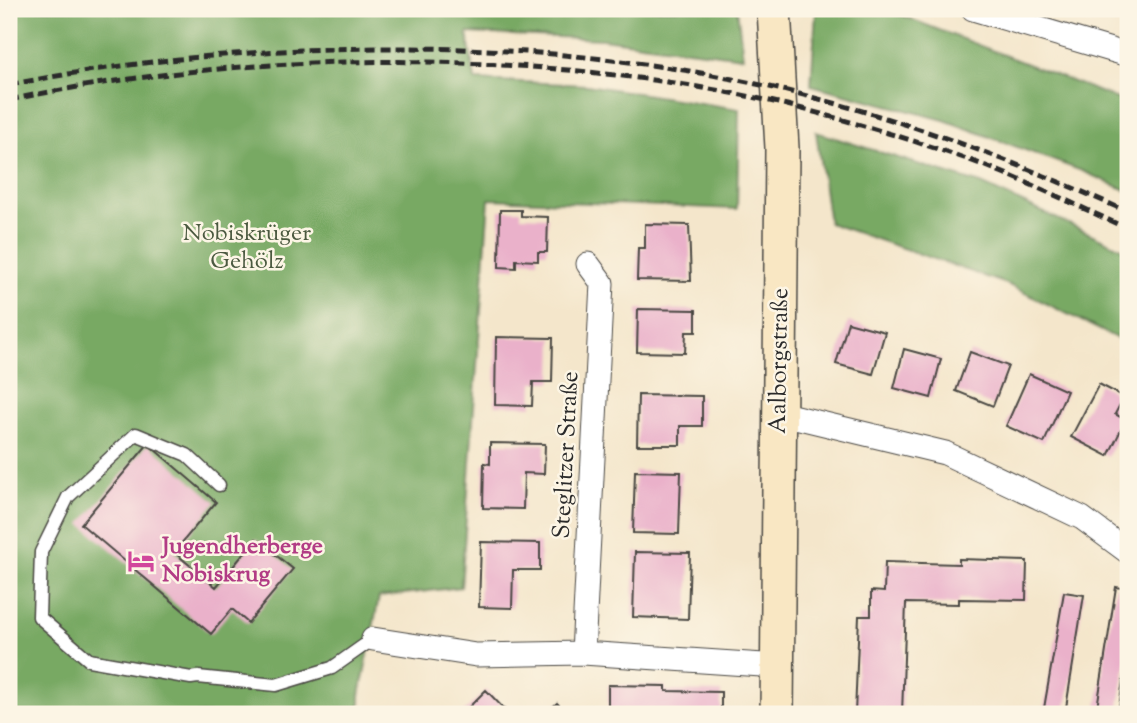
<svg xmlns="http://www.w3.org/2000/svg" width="1137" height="723" viewBox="0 0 1137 723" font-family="'Sorts Mill Goudy',serif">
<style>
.forest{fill:#78a963;stroke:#526a47;stroke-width:2}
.building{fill:#eab1ca}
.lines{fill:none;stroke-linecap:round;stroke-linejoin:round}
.lane-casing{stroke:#494743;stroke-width:15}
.street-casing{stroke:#494743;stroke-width:25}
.secondary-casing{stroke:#494743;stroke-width:36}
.lane{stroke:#fff;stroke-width:12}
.street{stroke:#fff;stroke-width:23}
.secondary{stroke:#f9e7c3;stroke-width:33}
.rail{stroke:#2b2b2b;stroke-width:5;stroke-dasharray:10 5;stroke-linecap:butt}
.labels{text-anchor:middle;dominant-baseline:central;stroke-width:5;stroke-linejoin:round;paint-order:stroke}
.park-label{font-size:24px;fill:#4b5940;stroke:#fcf5e5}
.street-label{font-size:24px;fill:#2b2b2b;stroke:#fcf5e5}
.hotel-label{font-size:24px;font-weight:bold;fill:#b23c85;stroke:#fcf5e5;text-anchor:start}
</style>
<rect width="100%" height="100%" fill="#fcf5e5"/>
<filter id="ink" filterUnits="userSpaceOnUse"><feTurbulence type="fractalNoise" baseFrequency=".0143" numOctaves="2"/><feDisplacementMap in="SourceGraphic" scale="14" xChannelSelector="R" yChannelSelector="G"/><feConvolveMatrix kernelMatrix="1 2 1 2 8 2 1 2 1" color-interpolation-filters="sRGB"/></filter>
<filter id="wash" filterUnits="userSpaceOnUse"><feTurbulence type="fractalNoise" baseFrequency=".00686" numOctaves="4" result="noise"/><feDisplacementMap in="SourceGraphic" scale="28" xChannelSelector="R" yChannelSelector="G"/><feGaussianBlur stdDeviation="1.57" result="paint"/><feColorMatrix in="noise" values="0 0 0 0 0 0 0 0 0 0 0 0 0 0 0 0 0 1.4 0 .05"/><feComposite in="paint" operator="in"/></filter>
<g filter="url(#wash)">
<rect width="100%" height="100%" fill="#f4e6cb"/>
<!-- forest -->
<path class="forest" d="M9,9H737L743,57L602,39L467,33L475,80L587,85L739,109L737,209L489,199L461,587L379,597L360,695V714H9Z
M818,9H885L1128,103V191L1082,171L944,120L811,85L816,12Z
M816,132L981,184L1128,251V344L1007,284L829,223Z"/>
<g id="blocks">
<!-- building -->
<path class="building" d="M500,210H521V216L548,217L547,252H538V261L516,260V268L499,267Z
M645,224L689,225L691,281L637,280L638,248H645Z
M638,309L696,310V332H686L685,353L637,352Z
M848,322L885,332L873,374L836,364Z
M496,337L553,338L552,382H533L532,406L495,405Z
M904,349L941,359L931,398L894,388Z
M970,352L1008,366L993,406L956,391Z
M1029,374L1067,391L1044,443L1006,426Z
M1099,384L1124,397L1115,414L1126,420L1108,456L1071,437Z
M638,395L702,396V426H680V445H637Z
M490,443L545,444L544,474L524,473L523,509L483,508L484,463L490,464Z
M148,444L216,502L174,552L216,587L256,539L293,569L248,623L232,609L211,634L81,524Z
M635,471L681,472L679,534L633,533Z
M481,542L540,543V570H513L512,608L479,607Z
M635,552L690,553L688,619L633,617Z
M959,559L1027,561L1026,600L959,599V604L906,603L902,714H855L859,616H871V591L884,592L885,562L959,564Z
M1116,587L1128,589V647L1118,714H1096Z
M1064,592L1084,595L1065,714H1043Z
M608,685L666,686V691L721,692V714H608Z
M486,690L509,714H462Z
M557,703L567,714H545Z"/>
</g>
</g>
<g filter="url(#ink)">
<use href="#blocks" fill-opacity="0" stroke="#494743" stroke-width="2"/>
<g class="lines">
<!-- lane casing -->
<g class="lane-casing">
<path id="lane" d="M219,485L187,455L136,434L68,497L41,552L39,617L89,660L191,678L198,677L276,685L332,668L373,639"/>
</g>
<!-- street casing -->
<g class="street-casing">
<path id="street" d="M973,9L1128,55
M588,264L602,283L583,653L778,666
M779,413L945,453L1082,518L1128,552
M373,639L476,655L583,653"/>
</g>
<!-- secondary casing -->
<g class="secondary-casing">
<path id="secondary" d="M774,9L782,148L777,714"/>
</g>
<!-- lane -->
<use href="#lane" class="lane"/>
<!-- street -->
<use href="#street" class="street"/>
<!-- secondary -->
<use href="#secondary" class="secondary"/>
<!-- rail -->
<path class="rail" d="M9,85C137,59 267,48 398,48C529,48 659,60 787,91C905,119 1017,162 1128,212
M9,100C210,58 419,51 623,76C678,83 733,92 787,105C854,122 921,142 986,166C1034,185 1081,207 1128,229"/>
</g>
</g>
<!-- icons -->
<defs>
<g id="hotel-bare" transform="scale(2.1)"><path d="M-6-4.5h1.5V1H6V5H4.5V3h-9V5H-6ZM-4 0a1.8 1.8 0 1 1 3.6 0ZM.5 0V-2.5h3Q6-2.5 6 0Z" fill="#d1479c" stroke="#fcf5e5" stroke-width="2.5" paint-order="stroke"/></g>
</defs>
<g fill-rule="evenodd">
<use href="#hotel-bare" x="141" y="561"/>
</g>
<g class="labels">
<!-- park labels -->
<g class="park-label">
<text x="247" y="234">Nobiskrüger<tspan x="247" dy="28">Gehölz</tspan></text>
</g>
<!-- street labels -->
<g class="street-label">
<text transform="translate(780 361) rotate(-89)">Aalborgstraße</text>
<text transform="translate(567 455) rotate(-87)">Steglitzer Straße</text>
</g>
<!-- hotel labels -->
<g class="hotel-label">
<text x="162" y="547">Jugendherberge<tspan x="162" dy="28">Nobiskrug</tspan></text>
</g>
</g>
<!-- margin -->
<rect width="1137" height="723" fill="none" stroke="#fcf5e5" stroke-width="35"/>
</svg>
